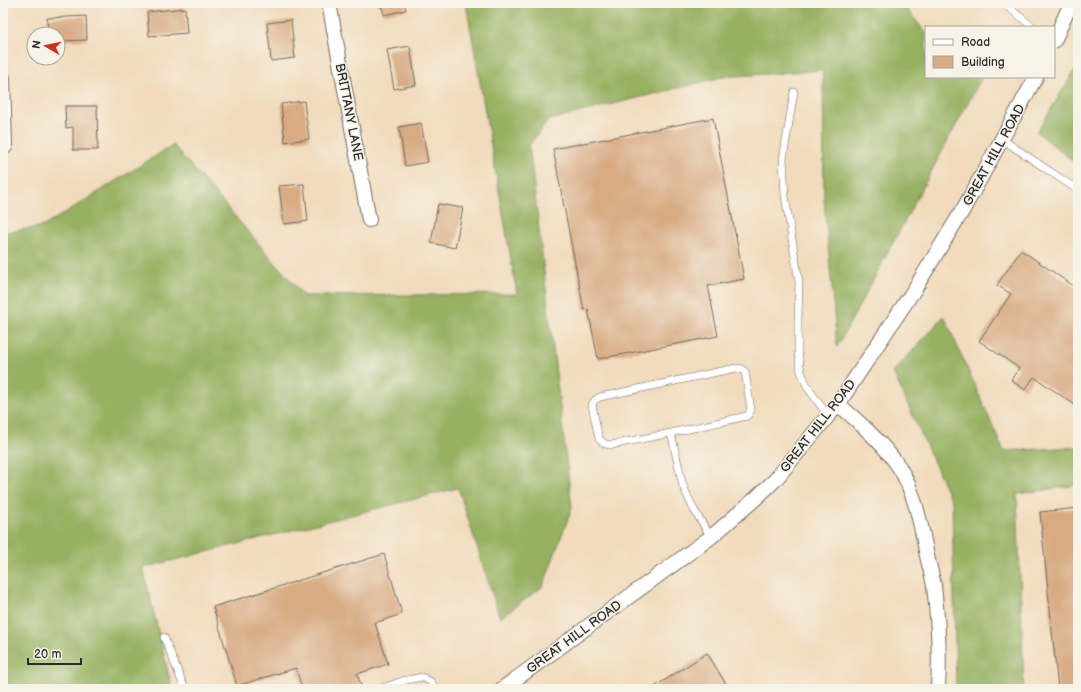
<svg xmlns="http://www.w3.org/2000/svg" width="1081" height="692" viewBox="0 0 1081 692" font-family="'Balsamiq Sans',sans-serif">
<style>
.forest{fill:#97b162;stroke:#616e46}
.building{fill:#d8ab83}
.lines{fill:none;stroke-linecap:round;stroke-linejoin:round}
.lane-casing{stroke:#70695e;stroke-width:8}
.street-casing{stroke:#70695e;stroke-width:16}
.lane{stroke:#fff;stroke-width:7}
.street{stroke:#fff;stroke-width:14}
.labels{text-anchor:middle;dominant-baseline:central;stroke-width:3;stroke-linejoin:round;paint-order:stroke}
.street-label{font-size:13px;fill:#2b2b2b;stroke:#f7f3e8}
</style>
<rect width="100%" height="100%" fill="#f7f3e8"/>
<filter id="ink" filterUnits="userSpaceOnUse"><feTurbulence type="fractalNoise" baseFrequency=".025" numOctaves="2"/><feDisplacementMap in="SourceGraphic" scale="8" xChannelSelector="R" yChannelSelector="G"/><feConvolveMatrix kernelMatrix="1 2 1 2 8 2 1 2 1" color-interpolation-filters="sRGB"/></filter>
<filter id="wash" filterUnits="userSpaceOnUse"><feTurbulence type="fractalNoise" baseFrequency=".012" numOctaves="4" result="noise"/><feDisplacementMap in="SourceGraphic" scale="16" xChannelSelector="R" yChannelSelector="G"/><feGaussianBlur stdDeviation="0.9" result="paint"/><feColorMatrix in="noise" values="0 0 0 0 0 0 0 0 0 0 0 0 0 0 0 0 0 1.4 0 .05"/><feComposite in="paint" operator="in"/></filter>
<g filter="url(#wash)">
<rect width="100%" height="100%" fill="#f1dbbc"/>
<!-- forest -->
<path class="forest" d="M466,3H902L926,33V77H982L837,347L824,200L823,70L722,77L549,120L529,145L572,508L543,586L500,618L458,488L143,568L172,689H3V233L44,226L173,145L304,296L517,294Z
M1078,65V165L1037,132Z
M944,316L1004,451L1078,447V485L1017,494L1024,689H956L952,502L893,372Z"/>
<g id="blocks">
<!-- building -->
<path class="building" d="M378,3H404L406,10L384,15L382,7L379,6Z
M185,8L187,33L149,36L147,12Z
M86,16L87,40L58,41V34H48L47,18Z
M291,20L295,58L271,61L267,23Z
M410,46L416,85L394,89L387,50Z
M304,101L309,139L285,142L281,104Z
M65,106H97L98,150H73V127L66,128Z
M713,118L744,279L708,286L718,336L598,359L588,309L584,310L553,149Z
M421,123L428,162L405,166L399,127Z
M304,184L308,221L284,224L279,186Z
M438,204L463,208L455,248L431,243Z
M1021,250L1078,289V407L1034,377L1025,390L1011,380L1019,368L979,341L1011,294L997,285Z
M1078,508V689H1058L1040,512Z
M384,554L402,614L375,623L388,664L357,674L361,685L349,689H302L296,668L237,686L213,607Z
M707,653L729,689H651Z"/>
</g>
</g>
<g filter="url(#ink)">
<use href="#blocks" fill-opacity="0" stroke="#70695e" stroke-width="1"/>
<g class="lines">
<!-- lane casing -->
<g class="lane-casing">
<path id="lane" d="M1003,3L1033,27
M794,92L783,159L785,196L799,282L798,319V352L801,372L808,388L828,416
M1003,140L1078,190
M671,433L747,416L751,410L745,372L742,369L736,368L600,397L595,400L592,405L599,439L605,444L611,445L671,433L683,486L694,510L711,537
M164,637L185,689
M380,689L402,681L422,677L431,682L435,689"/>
</g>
<!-- street casing -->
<g class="street-casing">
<path id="street" d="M329,3L369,220
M1054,41L1071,3
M3,78L5,147
M838,404C860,423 883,443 899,467C914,490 921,524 926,551C928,562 932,574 934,586C938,620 940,655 938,689
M502,689L711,537L755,499L775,480L838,404L914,290L964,208L1036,77"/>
</g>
<!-- lane -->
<use href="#lane" class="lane"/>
<!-- street -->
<use href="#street" class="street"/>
</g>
</g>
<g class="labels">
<!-- street labels -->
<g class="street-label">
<text transform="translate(349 112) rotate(79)">BRITTANY LANE</text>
<text transform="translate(994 155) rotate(-61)">GREAT HILL ROAD</text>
<text transform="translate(818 426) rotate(-52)">GREAT HILL ROAD</text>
<text transform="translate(574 637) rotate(-36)">GREAT HILL ROAD</text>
</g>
</g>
<!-- margin -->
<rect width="1081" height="692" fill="none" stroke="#f7f3e8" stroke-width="16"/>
<!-- legend -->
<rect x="925" y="26" width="130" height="52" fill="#f7f3e8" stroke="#a5a39c"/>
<rect x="933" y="39" width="20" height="6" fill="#ffffff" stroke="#a5a39c"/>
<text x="961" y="46" font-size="12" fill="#2b2b2b">Road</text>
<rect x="933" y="56" width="20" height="12" fill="#d8ab83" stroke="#a5a39c"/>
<text x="961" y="66" font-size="12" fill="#2b2b2b">Building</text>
<!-- north arrow -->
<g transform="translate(46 46) rotate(279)"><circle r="19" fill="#f7f3e8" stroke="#a5a39c"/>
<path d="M0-3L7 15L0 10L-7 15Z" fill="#c8321e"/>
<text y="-6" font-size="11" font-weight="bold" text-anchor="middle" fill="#2b2b2b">N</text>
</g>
<!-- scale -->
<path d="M28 658v6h53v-6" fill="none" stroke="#2b2b2b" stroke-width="2"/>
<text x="34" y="658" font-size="12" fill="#2b2b2b" stroke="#f7f3e8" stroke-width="3" paint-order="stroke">20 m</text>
</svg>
